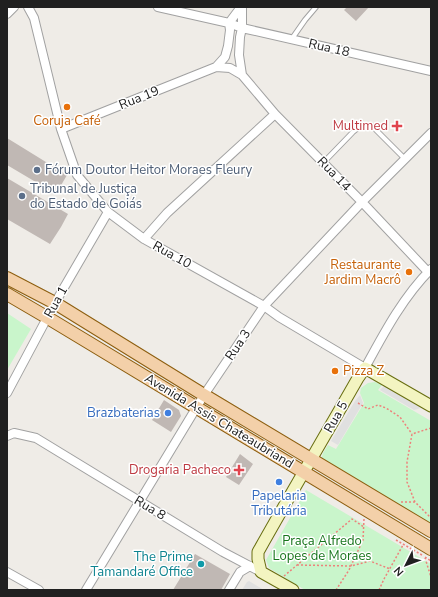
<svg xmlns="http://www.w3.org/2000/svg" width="438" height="597" viewBox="0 0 438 597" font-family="'Nunito Sans',sans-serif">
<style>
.park{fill:#c9f5cb}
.parking{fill:#e0e0e0}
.building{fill:#c0b8b4}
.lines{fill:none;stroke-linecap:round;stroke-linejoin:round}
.lane-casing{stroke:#a1a1a1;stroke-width:6}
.street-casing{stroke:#a1a1a1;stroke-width:10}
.secondary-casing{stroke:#686e10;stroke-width:13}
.primary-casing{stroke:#8d5e0f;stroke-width:14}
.path{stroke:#ed827b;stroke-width:1.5;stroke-dasharray:2 2;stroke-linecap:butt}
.lane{stroke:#fff;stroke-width:4}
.street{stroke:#fff;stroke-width:8}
.secondary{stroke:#f3f4c1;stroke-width:11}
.primary{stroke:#f3d0a9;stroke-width:12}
.food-dot{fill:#e8710a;stroke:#fff;stroke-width:1.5}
.health-dot{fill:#e0444e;stroke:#fff;stroke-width:1.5}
.service-dot{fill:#5c6f8a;stroke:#fff;stroke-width:1.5}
.shop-dot{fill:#3f7fe0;stroke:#fff;stroke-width:1.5}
.culture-dot{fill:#0f9aa8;stroke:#fff;stroke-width:1.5}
.labels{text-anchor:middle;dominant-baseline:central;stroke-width:3;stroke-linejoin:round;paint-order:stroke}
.street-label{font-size:13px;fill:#202020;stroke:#fff}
.food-label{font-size:13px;fill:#c56008;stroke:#fff}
.health-label{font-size:13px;fill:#be3a42;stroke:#fff;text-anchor:end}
.service-label{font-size:13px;fill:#4e5e75;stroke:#fff;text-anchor:start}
.shop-label{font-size:13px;fill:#366cbe;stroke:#fff;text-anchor:end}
.park-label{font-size:13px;fill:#17751b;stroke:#fff}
.culture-label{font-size:13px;fill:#0d838f;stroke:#fff;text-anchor:end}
</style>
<rect width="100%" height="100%" fill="#efece7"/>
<!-- park -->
<path class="park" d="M7,313L31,329L7,370Z
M375,382L382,385L378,390L431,421V526L321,460L323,453L328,445L336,449L364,403L360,393L361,388L368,383Z
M306,490L431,564V590H305L269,568L266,560Z"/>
<!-- parking -->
<path class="parking" d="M384,386L421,408L414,410L380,390Z
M360,395L363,403L338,445L331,441L355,401Z
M249,581L264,590H242L247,582Z"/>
<!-- building -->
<path class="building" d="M347,7H369L356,21L344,10Z
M7,138L67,175L56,194L7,165Z
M7,178L68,214L61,227L50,244L7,219Z
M164,400L179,410L181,416L171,432L152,420Z
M240,454L253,464L239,485L226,477Z
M195,554L230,574L221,590H173Z"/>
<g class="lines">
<!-- lane casing -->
<g class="lane-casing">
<path id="lane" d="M291,40L305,20L316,7
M323,163L353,132L362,125H371L405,159"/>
</g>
<!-- street casing -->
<g class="street-casing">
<path id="street" d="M28,7L34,18L61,129L77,175L108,212L144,239L264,306L279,317L365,368C384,333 403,297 431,269
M158,7L229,23L242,28L431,71
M7,14L14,7
M229,23L241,7
M216,67L225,57L228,46L230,30L229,23
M242,75L239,55L240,37L242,28V7
M61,129L216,67L230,68L242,75L275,114L362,202L428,272
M144,239L167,213L275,114
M7,393L55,303L108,212
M7,436L14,433L36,438L223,552L261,572
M7,572L39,590
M86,590L204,395L264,306L362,202L431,133
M229,590L240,572L250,566"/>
</g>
<!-- secondary casing -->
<g class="secondary-casing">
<path id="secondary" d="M293,590L261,572L258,559V552C291,493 325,436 358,378L365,368L431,406"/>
</g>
<!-- primary casing -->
<g class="primary-casing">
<path id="primary" d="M7,278L55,303L204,395L431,531
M7,294L48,318L431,549"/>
</g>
<!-- path -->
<path class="path" d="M358,403L368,409L378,405L386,408L400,417L412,434
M431,428L412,434L407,462V482L415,502L431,518
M401,502H415
M396,540L422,555
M425,557L431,561
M425,558L431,577
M297,565L351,566L370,561L390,569
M284,576L352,519L364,527
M336,590L349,570L363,540L364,519
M379,590L384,579L403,545"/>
<!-- lane -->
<use href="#lane" class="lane"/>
<!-- street -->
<use href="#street" class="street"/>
<!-- secondary -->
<use href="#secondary" class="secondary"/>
<!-- primary -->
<use href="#primary" class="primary"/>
</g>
<!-- markers -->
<g class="food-dot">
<circle cx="67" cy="107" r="4"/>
<circle cx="409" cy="272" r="4"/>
<circle cx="335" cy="371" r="4"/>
</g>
<g class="health-dot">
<path d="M395 120h4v4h4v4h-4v4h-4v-4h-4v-4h4z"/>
<path d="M237 464h4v4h4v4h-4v4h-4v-4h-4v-4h4z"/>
</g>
<g class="service-dot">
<circle cx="37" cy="170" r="4"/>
<circle cx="22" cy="196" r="4"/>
</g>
<g class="shop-dot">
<circle cx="168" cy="413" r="4"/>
<circle cx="279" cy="482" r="4"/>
</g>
<circle class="culture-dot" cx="201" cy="564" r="4"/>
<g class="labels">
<!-- street labels -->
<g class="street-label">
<text transform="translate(329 48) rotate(13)">Rua 18</text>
<text transform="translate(139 98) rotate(-22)">Rua 19</text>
<text transform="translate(334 174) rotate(46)">Rua 14</text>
<text transform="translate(172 255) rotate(29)">Rua 10</text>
<text transform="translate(56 302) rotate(-61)">Rua 1</text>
<text transform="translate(238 345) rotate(-56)">Rua 3</text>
<text transform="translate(336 417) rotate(-60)">Rua 5</text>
<text transform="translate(219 421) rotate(31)">Avenida Assis Chateaubriand</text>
<text transform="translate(150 508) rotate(31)">Rua 8</text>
</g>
<!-- food labels -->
<g class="food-label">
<text x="67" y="121">Coruja Café</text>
<text x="401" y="265" text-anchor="end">Restaurante<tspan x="401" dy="15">Jardim Macrô</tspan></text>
<text x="343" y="371" text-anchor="start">Pizza Z</text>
</g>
<!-- health labels -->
<g class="health-label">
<text x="388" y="126">Multimed</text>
<text x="231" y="470">Drogaria Pacheco</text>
</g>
<!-- service labels -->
<g class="service-label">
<text x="45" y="170">Fórum Doutor Heitor Moraes Fleury</text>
<text x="30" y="189">Tribunal de Justiça<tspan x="30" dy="15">do Estado de Goiás</tspan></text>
</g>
<!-- shop labels -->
<g class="shop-label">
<text x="160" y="413">Brazbaterias</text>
<text x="279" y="496" text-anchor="middle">Papelaria<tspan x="279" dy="15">Tributária</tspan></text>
</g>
<!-- park labels -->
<g class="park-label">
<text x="322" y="541">Praça Alfredo<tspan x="322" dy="15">Lopes de Moraes</tspan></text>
</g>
<!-- culture labels -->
<g class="culture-label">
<text x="193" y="557">The Prime<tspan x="193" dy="15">Tamandaré Office</tspan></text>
</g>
</g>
<!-- border -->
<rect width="438" height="597" fill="none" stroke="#202020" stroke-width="16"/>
<!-- north arrow -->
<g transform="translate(406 565) rotate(228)" stroke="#ffffff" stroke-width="3" paint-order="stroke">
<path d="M0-3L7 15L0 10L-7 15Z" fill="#202020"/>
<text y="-6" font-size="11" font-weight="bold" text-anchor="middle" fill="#202020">N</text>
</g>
</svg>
